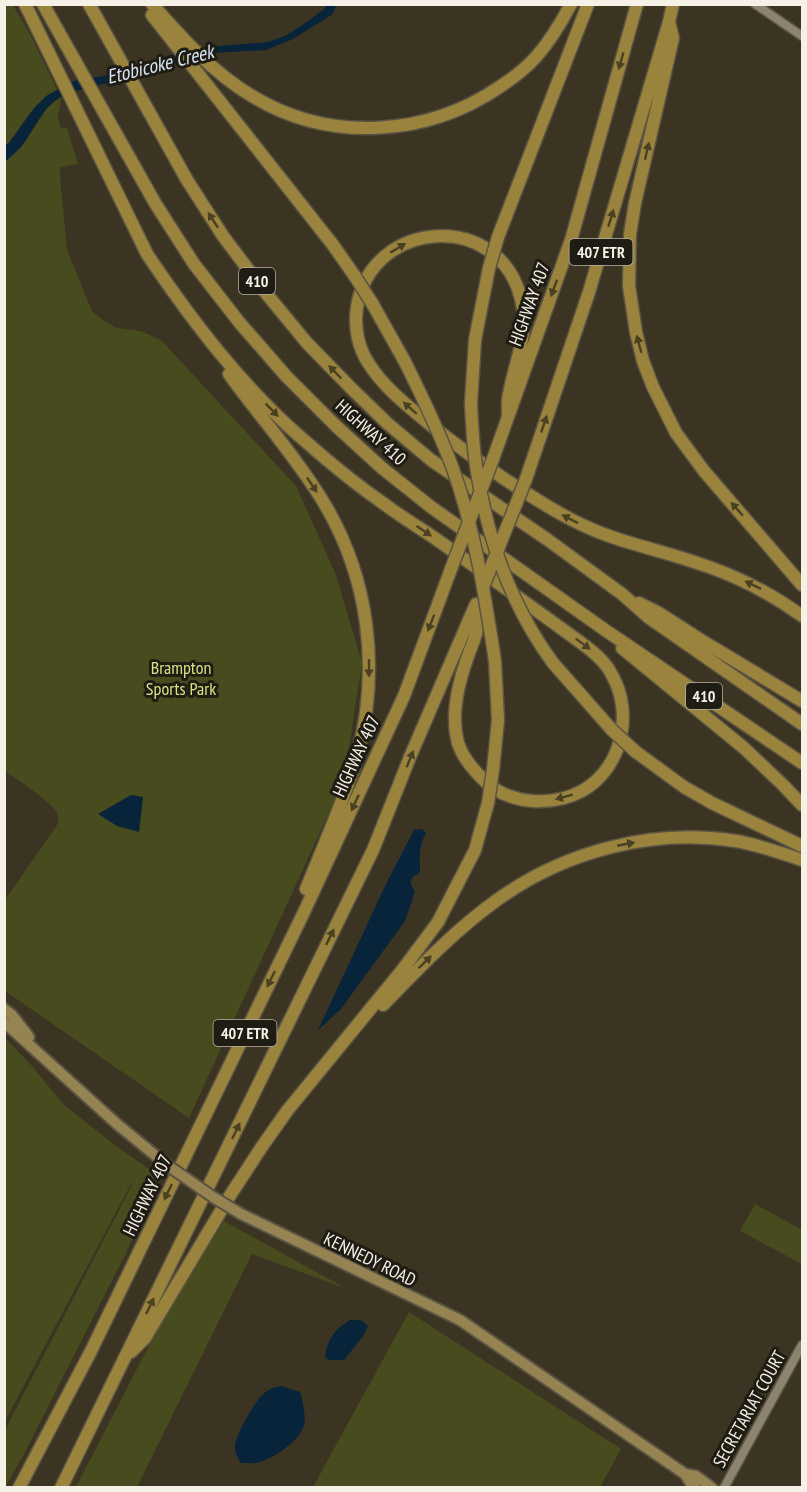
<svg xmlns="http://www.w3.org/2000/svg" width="807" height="1492" viewBox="0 0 807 1492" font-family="'PT Sans Narrow',sans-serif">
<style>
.green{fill:#474b1e}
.water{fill:#07243a}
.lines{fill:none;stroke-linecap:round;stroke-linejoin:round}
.minor-casing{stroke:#5a5343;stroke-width:11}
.major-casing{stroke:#5a5343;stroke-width:14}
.highway-casing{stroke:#5a5343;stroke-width:15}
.minor{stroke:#8d8470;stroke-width:8}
.major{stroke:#958351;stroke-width:10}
.highway{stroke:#9a833c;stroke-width:12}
.major-bridge-casing{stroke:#5a5343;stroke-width:14;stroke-linecap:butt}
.highway-bridge-casing{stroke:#5a5343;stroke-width:15;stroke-linecap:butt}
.major-bridge{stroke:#958351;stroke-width:10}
.highway-bridge{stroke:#9a833c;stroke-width:12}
.oneway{fill:#4a4022}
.labels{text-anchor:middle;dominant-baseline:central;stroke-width:6;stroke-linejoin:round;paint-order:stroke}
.shield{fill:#1f1c14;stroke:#b6b1a7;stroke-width:1.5}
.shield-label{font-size:16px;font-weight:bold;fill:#f6f1e6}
.street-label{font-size:18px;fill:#f6f1e6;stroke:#1f1c14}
.park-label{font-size:18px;fill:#d8e282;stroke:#1f1c14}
.water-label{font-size:20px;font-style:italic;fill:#d6e5f2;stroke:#1f1c14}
</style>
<rect width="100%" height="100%" fill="#3c3422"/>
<!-- green -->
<path class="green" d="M5,5H13L32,38L57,90C35,102 23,123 9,143L5,146Z
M61,97L58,118L61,128H67L78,164L60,167V177L67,250L92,311L104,321L117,328L141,331L161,340L296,486L336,575L362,663L344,780L189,1118L5,991V900L57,825C58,821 59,820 58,815C55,804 16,779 5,771L4,162C10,157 17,152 22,146C35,130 42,107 61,97Z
M5,1038L32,1066L63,1104L116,1146L159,1176L125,1255L24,1454L5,1488V1430L132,1185L129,1178L131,1184L5,1421Z
M755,1204L802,1230V1264L740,1231Z
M224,1221L347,1289L252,1254L137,1487H76L156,1332Z
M409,1312L621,1449L600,1487H313Z"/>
<!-- water -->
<path class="water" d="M327,5H336L333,14L293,39L266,50L196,54L163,69L68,93L56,100L46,109L21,147L5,162V146L9,143L35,107L46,96L74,81L120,73L192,48L268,42L285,36L304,24L323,10Z
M131,795L143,797L139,832L117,826L98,814Z
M422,829L426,833C418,848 420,856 420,872L413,877L410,882L415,892L405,921L341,1009L318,1030L386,884L414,830Z
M350,1320H361L368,1326L364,1335L344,1360H329L325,1357C329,1337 333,1331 350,1320Z
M281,1386L300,1392C303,1403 307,1417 303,1428C297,1443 270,1461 255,1463C250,1464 245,1463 241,1463C238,1458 234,1451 235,1445C237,1432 257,1397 267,1391C271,1388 277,1387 281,1386Z"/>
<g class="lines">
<!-- minor casing -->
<g class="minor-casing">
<path id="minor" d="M755,4L802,36
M724,1488L802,1345"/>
</g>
<!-- major casing -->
<g class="major-casing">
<path id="major" d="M4,1009L12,1015L29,1037
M4,1022L117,1124L167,1165
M241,1214L460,1320L685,1474L696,1476L712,1488
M685,1474L692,1485L695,1488"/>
</g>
<!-- highway casing -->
<g class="highway-casing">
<path id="highway" d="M25,4L147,254C192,321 243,388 305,441C331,464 358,486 387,506C403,518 420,528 436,539C487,575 538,611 588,648C597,655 607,664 612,675C634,714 622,768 582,791C567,799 550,802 533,801C517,800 499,794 487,783C475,772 463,759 458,743C450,713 459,681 469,653C472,645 477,635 477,627C478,619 476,611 476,604
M43,4L155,203L194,264L239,322L286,376L336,426L382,468L431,507L605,630L802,763
M89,4L187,180L223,236L265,292L307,343L351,388L387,423L431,460L548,540L622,594L648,617L802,724
M152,4C182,38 213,73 252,96C329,143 427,137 501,86C513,78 526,68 536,57C550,41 561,23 571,4
M152,15L333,245L354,275
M669,22L673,38L635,203L630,234L629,286L636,332L643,361L653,387L676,433L704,471L802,585
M498,237L588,4
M372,303L404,360
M229,374C260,417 297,458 324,503C369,578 380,668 358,753C353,773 345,793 337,813C327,838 317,863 306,889
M471,403L475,340L489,268
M508,417C508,409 507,401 509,394C515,360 530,333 521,299C500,210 371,218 357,307C354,327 358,348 369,364C385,389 409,407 432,426C456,445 481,463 506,480C540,502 573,524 612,537C644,548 677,555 709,567C743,579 773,595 802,616
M493,459L571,240L637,4
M526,479L589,292L669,22L673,4
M639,603L659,613L704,642L802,701
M622,648L744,748L783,785L802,805
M553,663L612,730
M636,752L684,787L712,803L802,846
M493,770L498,720L495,661
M383,1005C419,968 455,930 497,900C565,851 653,828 736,841C759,845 781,853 802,860
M131,1352L145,1338L231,1194L261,1148L287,1111L403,969L438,922L475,850L488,803
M19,1488L91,1351L304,912L404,696L451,569
M61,1488L373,850L410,757L475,606"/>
</g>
<!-- minor -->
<use href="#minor" class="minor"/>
<!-- major -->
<use href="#major" class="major"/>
<!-- highway -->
<use href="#highway" class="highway"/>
<!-- major-bridge casing -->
<g class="major-bridge-casing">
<path id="major-bridge" d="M167,1165L213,1197L241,1214"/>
</g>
<!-- highway-bridge casing -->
<g class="highway-bridge-casing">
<path id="highway-bridge" d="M489,268L498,237
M354,275L372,303
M404,360C422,396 439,431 453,469C475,531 485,596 495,661
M471,403C472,426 473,449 477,472C488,540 512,607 553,663
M451,569L493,459
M483,587L526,479
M612,730L636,752
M488,803L493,770"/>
</g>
<!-- major-bridge -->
<use href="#major-bridge" class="major-bridge"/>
<!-- highway-bridge -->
<use href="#highway-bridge" class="highway-bridge"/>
</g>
<!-- one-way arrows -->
<defs><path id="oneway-solid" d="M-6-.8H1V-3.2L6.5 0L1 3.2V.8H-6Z" transform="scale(1.5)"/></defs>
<g class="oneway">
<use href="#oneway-solid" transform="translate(621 61) rotate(106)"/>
<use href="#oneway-solid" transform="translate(647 151) rotate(-77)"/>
<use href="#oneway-solid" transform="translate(611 218) rotate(-73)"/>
<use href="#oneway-solid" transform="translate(213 220) rotate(-123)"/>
<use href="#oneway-solid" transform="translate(398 248) rotate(-31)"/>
<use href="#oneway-solid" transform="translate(554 288) rotate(110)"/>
<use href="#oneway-solid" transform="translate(639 344) rotate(-105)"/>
<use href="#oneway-solid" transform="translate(335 372) rotate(-134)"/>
<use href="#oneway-solid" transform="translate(410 408) rotate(-139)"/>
<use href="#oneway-solid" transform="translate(272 410) rotate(45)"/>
<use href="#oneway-solid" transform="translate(544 424) rotate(-71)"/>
<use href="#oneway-solid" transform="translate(312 485) rotate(56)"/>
<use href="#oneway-solid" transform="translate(737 509) rotate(-131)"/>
<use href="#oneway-solid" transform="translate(570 519) rotate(-153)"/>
<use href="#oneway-solid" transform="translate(424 531) rotate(34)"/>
<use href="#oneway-solid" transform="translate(753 585) rotate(-154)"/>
<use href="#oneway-solid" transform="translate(431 623) rotate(111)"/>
<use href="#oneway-solid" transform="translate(583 644) rotate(37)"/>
<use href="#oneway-solid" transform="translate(369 668) rotate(90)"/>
<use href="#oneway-solid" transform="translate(410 759) rotate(-68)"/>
<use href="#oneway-solid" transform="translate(564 797) rotate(165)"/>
<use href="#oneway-solid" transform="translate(355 803) rotate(115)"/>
<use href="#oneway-solid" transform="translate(626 844) rotate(-11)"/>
<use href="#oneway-solid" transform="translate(330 937) rotate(-64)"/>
<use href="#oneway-solid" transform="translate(425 962) rotate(-44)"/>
<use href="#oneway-solid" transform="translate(271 979) rotate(116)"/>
<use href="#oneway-solid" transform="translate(236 1131) rotate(-64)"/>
<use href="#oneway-solid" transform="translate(168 1192) rotate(116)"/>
<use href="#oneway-solid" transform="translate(150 1306) rotate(-64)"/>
</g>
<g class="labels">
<!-- shield labels -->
<g class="shield">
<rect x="569.5" y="239" width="63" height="26" rx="4.5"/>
<rect x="239" y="268" width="36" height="26" rx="4.5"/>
<rect x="686" y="683" width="36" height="26" rx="4.5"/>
<rect x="213.5" y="1020" width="63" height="26" rx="4.5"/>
</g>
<g class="shield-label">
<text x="601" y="252">407 ETR</text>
<text x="257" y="281">410</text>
<text x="704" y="696">410</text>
<text x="245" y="1033">407 ETR</text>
</g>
<!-- street labels -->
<g class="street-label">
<text transform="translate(529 304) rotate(-70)">HIGHWAY 407</text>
<text transform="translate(371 432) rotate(42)">HIGHWAY 410</text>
<text transform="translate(356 756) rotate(-65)">HIGHWAY 407</text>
<text transform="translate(147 1195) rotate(-64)">HIGHWAY 407</text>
<text transform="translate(370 1259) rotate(26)">KENNEDY ROAD</text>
<text transform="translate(749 1409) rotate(-61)">SECRETARIAT COURT</text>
</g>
<!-- park labels -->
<g class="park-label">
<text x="181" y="667">Brampton<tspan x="181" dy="21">Sports Park</tspan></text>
</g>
<!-- water labels -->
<g class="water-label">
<text transform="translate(160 64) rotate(-14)">Etobicoke Creek</text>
</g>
</g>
<!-- border -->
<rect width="807" height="1492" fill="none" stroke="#f6f1e6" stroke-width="12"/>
</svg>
